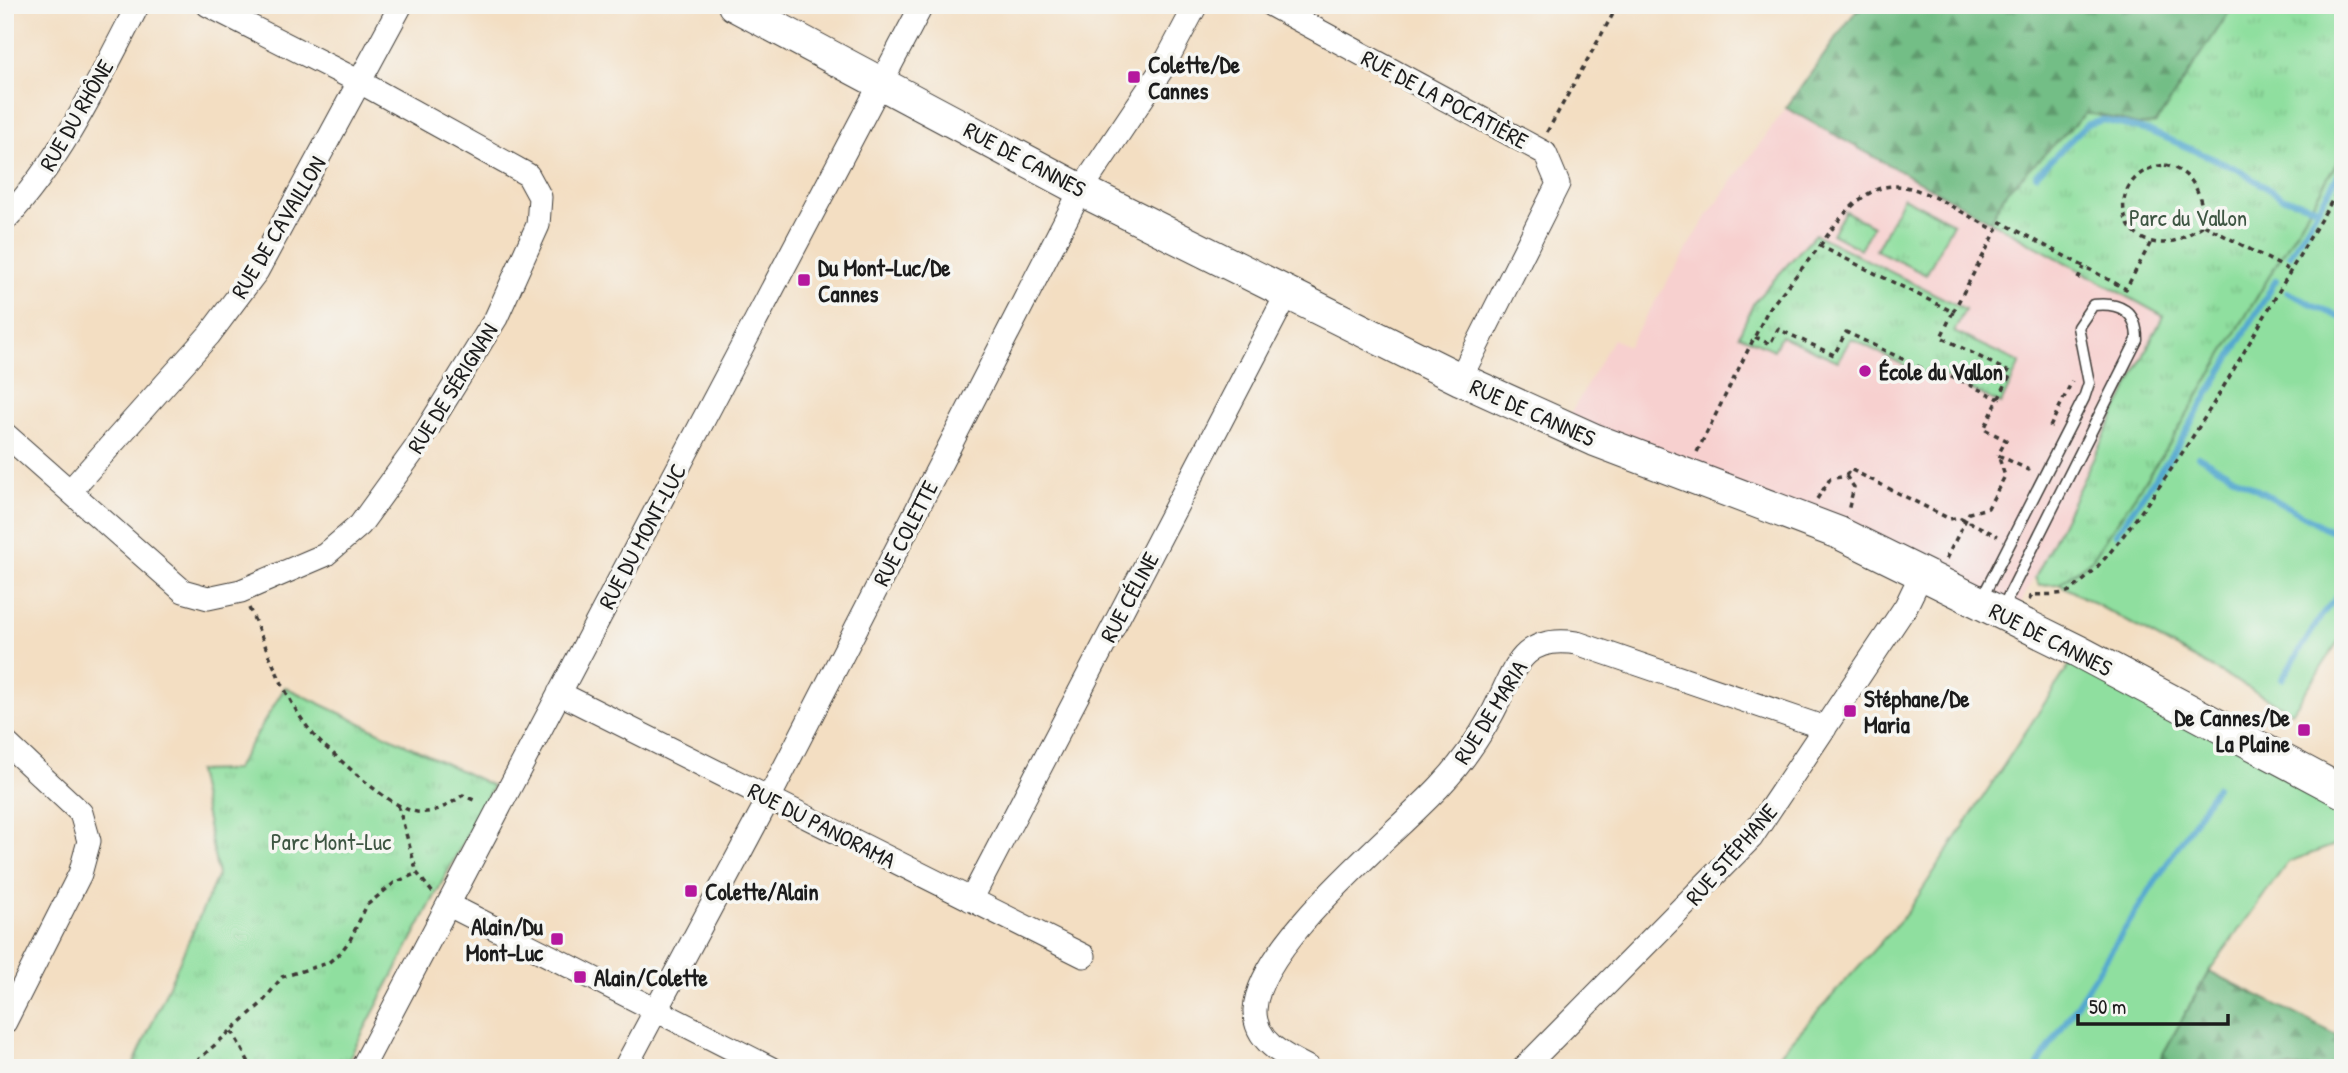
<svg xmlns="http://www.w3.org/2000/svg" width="2348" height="1073" viewBox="0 0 2348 1073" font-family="'Patrick Hand',sans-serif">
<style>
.built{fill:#f7d0cf}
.grass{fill:#8fdf9f;stroke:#567e5e;stroke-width:2}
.forest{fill:url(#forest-firs);stroke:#486d51;stroke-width:2}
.park{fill:url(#park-tufts);stroke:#567e5e;stroke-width:2}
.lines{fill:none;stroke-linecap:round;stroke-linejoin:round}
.stream{stroke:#53a8cf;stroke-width:6}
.lane-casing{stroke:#3c3935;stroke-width:13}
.street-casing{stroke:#3c3935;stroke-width:25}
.secondary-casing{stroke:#3c3935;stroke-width:34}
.path{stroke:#3c3935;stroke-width:3.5;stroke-dasharray:5 5;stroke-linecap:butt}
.lane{stroke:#fff;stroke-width:10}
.street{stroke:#fff;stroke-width:23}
.secondary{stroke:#fff;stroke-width:32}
.poi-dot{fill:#b5179e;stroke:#f6f6f2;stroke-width:2.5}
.labels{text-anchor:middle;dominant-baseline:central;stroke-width:7;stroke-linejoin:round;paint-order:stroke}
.poi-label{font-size:23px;font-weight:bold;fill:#1c1c1c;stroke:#f6f6f2;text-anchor:start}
.street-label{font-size:23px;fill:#1c1c1c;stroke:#f6f6f2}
.park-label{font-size:23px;fill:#3e5643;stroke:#f6f6f2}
</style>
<defs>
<pattern id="forest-firs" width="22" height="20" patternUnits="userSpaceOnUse" patternTransform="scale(1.75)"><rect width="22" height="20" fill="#73be86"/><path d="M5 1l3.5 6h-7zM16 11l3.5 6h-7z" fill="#5e9a6d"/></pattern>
<pattern id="park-tufts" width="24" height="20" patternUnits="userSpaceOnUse" patternTransform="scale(1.75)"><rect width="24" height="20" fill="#8fdf9f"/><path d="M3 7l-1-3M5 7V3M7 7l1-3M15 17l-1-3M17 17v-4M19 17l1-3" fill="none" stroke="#7bbf88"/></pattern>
</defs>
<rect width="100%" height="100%" fill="#f6f6f2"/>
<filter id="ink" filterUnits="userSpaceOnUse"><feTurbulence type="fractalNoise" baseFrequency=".0143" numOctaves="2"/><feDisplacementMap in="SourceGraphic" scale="14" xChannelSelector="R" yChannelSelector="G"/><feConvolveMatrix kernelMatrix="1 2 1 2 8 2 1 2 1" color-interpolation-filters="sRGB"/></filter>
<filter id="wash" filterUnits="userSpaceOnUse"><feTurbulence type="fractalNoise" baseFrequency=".00686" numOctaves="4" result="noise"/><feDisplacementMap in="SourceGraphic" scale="28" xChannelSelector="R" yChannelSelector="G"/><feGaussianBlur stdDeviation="1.57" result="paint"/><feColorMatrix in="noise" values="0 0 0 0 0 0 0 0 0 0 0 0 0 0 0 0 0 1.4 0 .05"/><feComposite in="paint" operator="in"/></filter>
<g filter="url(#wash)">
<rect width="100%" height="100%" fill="#f3dec2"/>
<!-- built -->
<path class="built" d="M1786,108L2163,316L2013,620L1563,427L1613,339L1628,346L1711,210Z"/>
<!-- grass -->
<path class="grass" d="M2343,152V635L2292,712L2059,584L2092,559L2172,440Z
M2078,652L2343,792V842L2288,862L2209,971L2163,1054L2160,1068H1767L1907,913Z"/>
<!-- forest -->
<path class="forest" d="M1860,5H2234L2156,123L2144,127L2099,114L2006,192L1990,221L1786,108Z
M2209,971L2343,1038V1068H2160L2163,1054Z"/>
<!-- park -->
<path class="park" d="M2234,5H2343V152L2172,440L2092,559L2059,584L2039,585L2035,578L2163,316L1990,221L2006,192L2085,114C2109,113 2133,131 2156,123Z
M1903,197L1953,223L1926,275L1876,250Z
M1845,211L1873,226L1860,249L1832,234Z
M1815,234L1965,309L1954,332L2020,363L2001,404L1943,376L1938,383L1851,338L1838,361L1781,336L1774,350L1739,335L1754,302Z
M285,687L493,786L344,1068H132L218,875L197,771L235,770Z"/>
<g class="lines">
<!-- stream -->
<path class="stream" d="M2036,175L2086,125L2103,120L2152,132L2237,169L2281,197L2318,208
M2290,255L2343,167
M2287,292L2343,319
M2198,456L2343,538
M2116,534L2178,445L2276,280
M2282,679L2324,612L2343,590
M2036,1068L2216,787"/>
</g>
</g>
<g filter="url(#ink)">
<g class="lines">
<!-- lane casing -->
<g class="lane-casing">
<path id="lane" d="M1981,600L2084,398L2089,383L2078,327L2093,305C2120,302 2137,311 2137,340L2001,611"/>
</g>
<!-- street casing -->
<g class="street-casing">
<path id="street" d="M1271,5L1545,153L1558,184L1460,379
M5,220C63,157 99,80 138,5
M5,434L183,591L208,598L241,591L325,555L360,525L415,449L496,318L538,225L540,197L528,175L360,82L208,5
M70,491L209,335L257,271L401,5
M559,693L1084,956
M5,742L81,813L89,841L80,874L5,1022
M971,900L1287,294
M449,905L770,1068
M362,1068L922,5
M625,1068L769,798L1081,190L1162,69L1196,5
M1309,1068C1285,1056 1254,1042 1255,1010C1258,943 1395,835 1441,785C1461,764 1477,741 1491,716C1514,674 1517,634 1577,643L1825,728
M1524,1068L1751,838L1906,606L1922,573"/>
</g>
<!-- secondary casing -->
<g class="secondary-casing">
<path id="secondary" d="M734,5L1081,190L1460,379L1595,440L1839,533L2078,651L2343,792"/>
</g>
<!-- path -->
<path class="path" d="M1547,132L1618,5
M2165,165C2196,173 2202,196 2204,225C2192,232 2178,242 2164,243C2112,245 2108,171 2165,165Z
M2204,225L2289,270
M1820,246C1884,151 1912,187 1997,231
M2078,279L2084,267
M1953,312L1941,337L2011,373L1984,429L2006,440L1998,455
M1755,337L1770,344L1778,329L1834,355L1846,332L1938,376L1941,371L1999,399
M2050,427L2072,381
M1697,452L1768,310L1820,246L1953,312L2001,222L2126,289L2151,242
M1846,476L1850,469L1950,519L1959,517L1998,536
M1817,499L1830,479L1846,476L1854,487L1848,511
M1946,559L1969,513L1988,508L2005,476L1998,455L2031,471
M2029,600L2032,595C2044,594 2064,596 2073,589C2102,567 2125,533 2146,505C2221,403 2276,290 2343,183
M249,608C270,653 287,710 323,745C345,763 389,808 417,812C434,814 449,805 463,795L478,802
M398,805L417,873L433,893
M232,1031L252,1068
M189,1068L262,1003L282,977L328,963L340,953L350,940L367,905L394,883L417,873"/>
<!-- lane -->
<use href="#lane" class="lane"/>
<!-- street -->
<use href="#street" class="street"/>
<!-- secondary -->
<use href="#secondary" class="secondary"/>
</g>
</g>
<!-- markers -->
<g class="poi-dot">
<rect x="1127" y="70" width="14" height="14" rx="3.5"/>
<rect x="797" y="273" width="14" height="14" rx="3.5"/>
<circle cx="1865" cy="371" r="7"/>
<rect x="1843" y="704" width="14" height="14" rx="3.5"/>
<rect x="2297" y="723" width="14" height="14" rx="3.5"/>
<rect x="684" y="884" width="14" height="14" rx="3.5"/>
<rect x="550" y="932" width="14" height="14" rx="3.5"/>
<rect x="573" y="970" width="14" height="14" rx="3.5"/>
</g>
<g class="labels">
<!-- poi labels -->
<g class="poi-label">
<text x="1148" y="64">Colette/De<tspan x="1148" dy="26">Cannes</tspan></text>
<text x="818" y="267">Du Mont-Luc/De<tspan x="818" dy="26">Cannes</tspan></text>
<text x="1879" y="371">École du Vallon</text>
<text x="1864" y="698">Stéphane/De<tspan x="1864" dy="26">Maria</tspan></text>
<text x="2290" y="717" text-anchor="end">De Cannes/De<tspan x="2290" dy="26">La Plaine</tspan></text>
<text x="705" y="891">Colette/Alain</text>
<text x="543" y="926" text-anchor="end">Alain/Du<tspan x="543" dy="26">Mont-Luc</tspan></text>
<text x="594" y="977">Alain/Colette</text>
</g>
<!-- street labels -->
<g class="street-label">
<text transform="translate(1445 99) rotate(28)">RUE DE LA POCATIÈRE</text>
<text transform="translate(76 115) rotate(-60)">RUE DU RHÔNE</text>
<text transform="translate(1025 159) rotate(28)">RUE DE CANNES</text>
<text transform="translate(278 227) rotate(-59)">RUE DE CAVAILLON</text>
<text transform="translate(452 388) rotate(-58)">RUE DE SÉRIGNAN</text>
<text transform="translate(1533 412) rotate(24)">RUE DE CANNES</text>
<text transform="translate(905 533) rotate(-63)">RUE COLETTE</text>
<text transform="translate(642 536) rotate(-62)">RUE DU MONT-LUC</text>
<text transform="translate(1129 597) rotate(-62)">RUE CÉLINE</text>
<text transform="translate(2051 639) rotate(27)">RUE DE CANNES</text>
<text transform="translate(1490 712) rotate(-58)">RUE DE MARIA</text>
<text transform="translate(822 825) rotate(27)">RUE DU PANORAMA</text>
<text transform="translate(1731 854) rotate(-49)">RUE STÉPHANE</text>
</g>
<!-- park labels -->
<g class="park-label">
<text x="2188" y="217">Parc du Vallon</text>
<text x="331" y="841">Parc Mont-Luc</text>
</g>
</g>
<!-- margin -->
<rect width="2348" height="1073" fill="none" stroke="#f6f6f2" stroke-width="28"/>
<!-- scale -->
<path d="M2078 1014v10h150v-10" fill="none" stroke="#1c1c1c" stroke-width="3.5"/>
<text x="2089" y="1014" font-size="21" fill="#1c1c1c" stroke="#f6f6f2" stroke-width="5" paint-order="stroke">50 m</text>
</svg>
